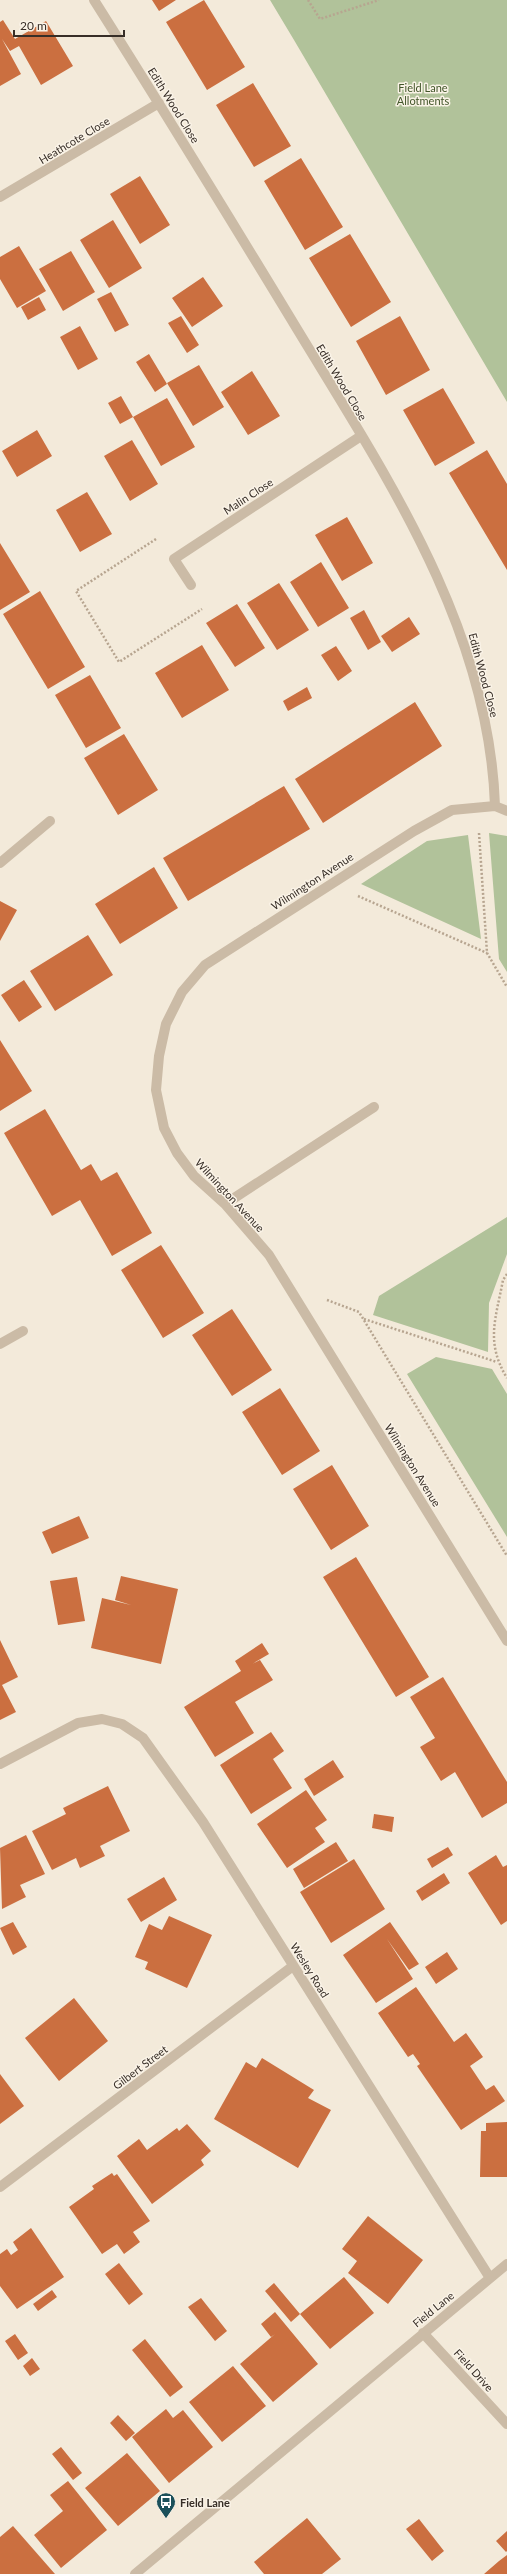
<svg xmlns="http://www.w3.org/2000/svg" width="507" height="2574" viewBox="0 0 507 2574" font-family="Lato,sans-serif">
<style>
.green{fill:#b1c29a}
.building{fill:#cb6f40}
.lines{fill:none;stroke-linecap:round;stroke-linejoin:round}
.path{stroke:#b7a590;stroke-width:2.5;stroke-dasharray:2 2;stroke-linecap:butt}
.minor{stroke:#cbbba6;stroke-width:10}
.labels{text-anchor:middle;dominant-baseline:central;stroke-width:3;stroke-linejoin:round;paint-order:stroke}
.park-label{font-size:11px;fill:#42562a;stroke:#faf3e7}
.street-label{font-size:11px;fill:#372e27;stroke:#faf3e7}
.poi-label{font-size:11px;font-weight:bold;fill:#372e27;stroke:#faf3e7;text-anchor:start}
</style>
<rect width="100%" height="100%" fill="#f3eada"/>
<!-- green -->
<path class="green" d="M270,0H507V402L294,40Z
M489,833L507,836V972L499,959Z
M468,835L481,939L361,884L427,841Z
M507,1217V1254L489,1303L488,1352L373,1315L379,1296Z
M436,1357L492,1369L507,1394V1537L407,1374Z"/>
<!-- building -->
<path class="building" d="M152,0H176L159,11Z
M204,0L245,67L207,90L166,22Z
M3,20L15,39L46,21L73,66L41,85L19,46L10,51L2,39L21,74L0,86V22Z
M253,83L291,146L254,167L216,105Z
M301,158L343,227L305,250L264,181Z
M140,176L170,225L140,244L110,194Z
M113,220L142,268L109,288L80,240Z
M350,234L391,302L351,327L309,258Z
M19,246L46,291L17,308L0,279V257Z
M71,251L95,292L63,311L39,269Z
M203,277L223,306L192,327L172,298Z
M111,292L129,325L115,332L97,299Z
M39,297L46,310L28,320L21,307Z
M181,316L199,345L187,353L168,323Z
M400,316L430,370L386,395L356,341Z
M80,326L98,359L78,370L60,337Z
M149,354L167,384L155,392L136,362Z
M199,365L224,407L193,426L167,383Z
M252,371L280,416L248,435L221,392Z
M443,388L475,443L435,466L403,410Z
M121,396L133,417L120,424L108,403Z
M167,398L195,447L161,466L133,417Z
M37,430L52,456L17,477L2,451Z
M132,440L158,484L130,501L104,456Z
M487,450L507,484V570L449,473Z
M87,492L112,534L80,552L56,510Z
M347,517L373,563L342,581L315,535Z
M0,543L30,592L0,610Z
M321,562L349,608L318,627L290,582Z
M279,583L309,630L277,650L247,603Z
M40,591L85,667L48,689L3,614Z
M237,604L265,648L235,667L206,623Z
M364,610L381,642L368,650L350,618Z
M409,617L420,634L392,652L381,636Z
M202,645L229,690L182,718L155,673Z
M336,646L352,671L338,681L321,655Z
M90,675L121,728L86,748L55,695Z
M307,687L312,698L288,711L283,701Z
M415,702L442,746L323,823L295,779Z
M124,734L158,790L118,815L84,758Z
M284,786L310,829L188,901L163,858Z
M154,867L178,908L120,944L95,904Z
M0,901L17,910L0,941Z
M88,935L113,975L55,1011L30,971Z
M24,980L42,1007L19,1022L1,995Z
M0,1040L32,1091L0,1111Z
M45,1109L81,1170L91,1164L101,1181L117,1172L152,1233L112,1256L80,1200L52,1216L4,1133Z
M161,1245L204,1313L163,1338L121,1270Z
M232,1309L272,1370L232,1396L192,1335Z
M280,1388L320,1451L282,1475L242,1412Z
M332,1465L369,1526L331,1550L293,1489Z
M79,1516L89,1538L52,1554L42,1532Z
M356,1557L429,1677L396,1697L323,1577Z
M121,1576L178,1589L161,1664L91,1648L102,1598L131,1605L115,1600Z
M77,1577L85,1621L58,1625L50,1581Z
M0,1640L18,1677L2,1685L16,1712L0,1720Z
M262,1643L269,1654L252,1664L260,1660L273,1680L235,1702L254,1733L215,1757L184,1707L241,1671L235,1661Z
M443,1677L507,1782V1803L482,1818L455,1772L441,1781L420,1747L435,1738L410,1697Z
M271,1732L284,1751L273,1759L292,1788L251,1814L220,1765Z
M333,1760L344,1777L314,1796L304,1779Z
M108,1786L130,1831L100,1846L105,1856L80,1868L76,1858L52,1870L32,1831L66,1814L63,1808Z
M306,1790L327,1820L315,1828L325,1842L287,1868L257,1824Z
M374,1814L394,1817L392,1832L372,1828Z
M26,1835L45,1874L20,1885L26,1897L2,1909L0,1848Z
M336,1842L348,1861L304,1888L293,1869Z
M448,1847L453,1855L432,1868L427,1859Z
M496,1855L503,1867L507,1865V1921L501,1925L468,1873Z
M354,1859L385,1909L331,1943L300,1892Z
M444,1873L450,1883L422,1901L416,1891Z
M164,1877L177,1900L141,1922L127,1899Z
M169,1916L212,1935L187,1988L145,1969L148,1962L135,1957L149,1924L162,1930Z
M13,1922L27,1947L13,1955L0,1928Z
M390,1922L419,1964L409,1970L387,1939L413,1979L376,2003L343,1955Z
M447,1952L458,1969L436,1984L425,1967Z
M416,1987L454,2042L466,2033L483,2057L470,2066L486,2090L494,2085L505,2101L461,2130L417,2066L420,2064L413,2054L408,2057L378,2013Z
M74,1998L108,2041L59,2081L25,2038Z
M262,2058L314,2090L308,2098L331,2110L298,2168L214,2119L246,2062L256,2068Z
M0,2074L24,2106L0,2124Z
M507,2122V2177H480L481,2131H486V2123Z
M187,2124L211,2151L201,2160L204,2165L152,2204L117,2156L139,2139L147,2150L177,2128L179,2131Z
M112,2173L114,2176L117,2174L150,2221L133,2232L140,2242L124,2254L117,2244L102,2254L69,2207L94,2189L92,2186Z
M368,2216L423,2260L388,2304L348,2273L357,2261L342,2249Z
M31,2228L64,2277L17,2309L0,2286V2254L7,2249L11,2255L18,2250L13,2242Z
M119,2263L143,2294L129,2305L105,2274Z
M344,2277L374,2313L330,2349L300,2314Z
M274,2283L300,2314L291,2322L265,2291Z
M52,2290L57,2297L38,2311L33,2304Z
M201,2298L227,2331L215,2341L188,2307Z
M275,2312L318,2364L273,2402L240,2364L275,2334L271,2337L261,2324Z
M15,2334L28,2353L18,2360L5,2341Z
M145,2339L183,2387L170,2397L132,2350Z
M32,2358L40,2369L30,2376L23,2366Z
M233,2366L266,2406L222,2442L189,2402Z
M166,2409L173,2418L183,2410L213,2447L169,2483L132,2437Z
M118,2415L135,2433L126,2441L110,2423Z
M61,2447L82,2473L73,2480L52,2454Z
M127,2453L160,2491L118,2526L85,2488Z
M68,2481L107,2530L61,2568L34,2535L63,2511L50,2495Z
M307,2518L341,2559L322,2574H264L254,2562Z
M419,2519L444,2551L432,2561L406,2529Z
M13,2526L55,2574H0V2537Z
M507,2531V2551L506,2552L496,2541Z
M507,2555V2574H484L499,2561Z"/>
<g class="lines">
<!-- path -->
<path class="path" d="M308,0L320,19L379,0
M156,539L76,591L119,662L202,609
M479,833L487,953L507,987
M358,896L487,953
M507,1274L503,1280C496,1318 485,1342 507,1378
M327,1300L359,1312L507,1556
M364,1319L497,1362"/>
<!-- minor -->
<path class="minor" d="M94,0C161,106 226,212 291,319C382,470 489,624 495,806
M0,197L159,103
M191,585L174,559L361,436
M507,811L495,806L452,810L414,831L205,965L182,992L166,1024L159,1056L156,1090L164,1128L177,1153L194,1176L225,1204L269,1255L507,1641
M0,863L50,821
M225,1204L374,1107
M0,1344L23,1331
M0,1764L78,1723L102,1719L122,1724L143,1738L203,1822L490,2278
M0,2187L293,1966
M423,2333L507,2424
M135,2574L507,2264"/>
</g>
<!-- icons -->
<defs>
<g id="bus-pin" transform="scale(1)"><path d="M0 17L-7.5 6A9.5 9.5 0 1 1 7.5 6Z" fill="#1b505a" stroke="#faf3e7"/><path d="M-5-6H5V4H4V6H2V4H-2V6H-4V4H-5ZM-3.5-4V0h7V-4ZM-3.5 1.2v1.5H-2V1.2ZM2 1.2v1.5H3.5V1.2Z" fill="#fff"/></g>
</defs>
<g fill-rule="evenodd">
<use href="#bus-pin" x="166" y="2502"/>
</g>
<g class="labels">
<!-- park labels -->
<g class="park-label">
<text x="423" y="87">Field Lane<tspan x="423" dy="13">Allotments</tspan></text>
</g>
<!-- street labels -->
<g class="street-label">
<text transform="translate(174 105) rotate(58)">Edith Wood Close</text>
<text transform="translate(74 140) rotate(-31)">Heathcote Close</text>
<text transform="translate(342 382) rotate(59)">Edith Wood Close</text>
<text transform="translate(248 496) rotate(-33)">Malin Close</text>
<text transform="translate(484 675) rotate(75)">Edith Wood Close</text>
<text transform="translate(312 881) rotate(-33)">Wilmington Avenue</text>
<text transform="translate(230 1195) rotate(47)">Wilmington Avenue</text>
<text transform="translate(413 1465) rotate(58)">Wilmington Avenue</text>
<text transform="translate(310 1970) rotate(58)">Wesley Road</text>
<text transform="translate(140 2067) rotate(-37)">Gilbert Street</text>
<text transform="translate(433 2309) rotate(-39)">Field Lane</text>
<text transform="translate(474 2370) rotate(48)">Field Drive</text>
</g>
<!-- poi labels -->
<g class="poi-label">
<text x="180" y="2502">Field Lane</text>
</g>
</g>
<!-- scale -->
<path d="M14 30v6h110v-6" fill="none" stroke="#372e27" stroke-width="2"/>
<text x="20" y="30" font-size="12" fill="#372e27" stroke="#faf3e7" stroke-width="3" paint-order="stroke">20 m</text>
</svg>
